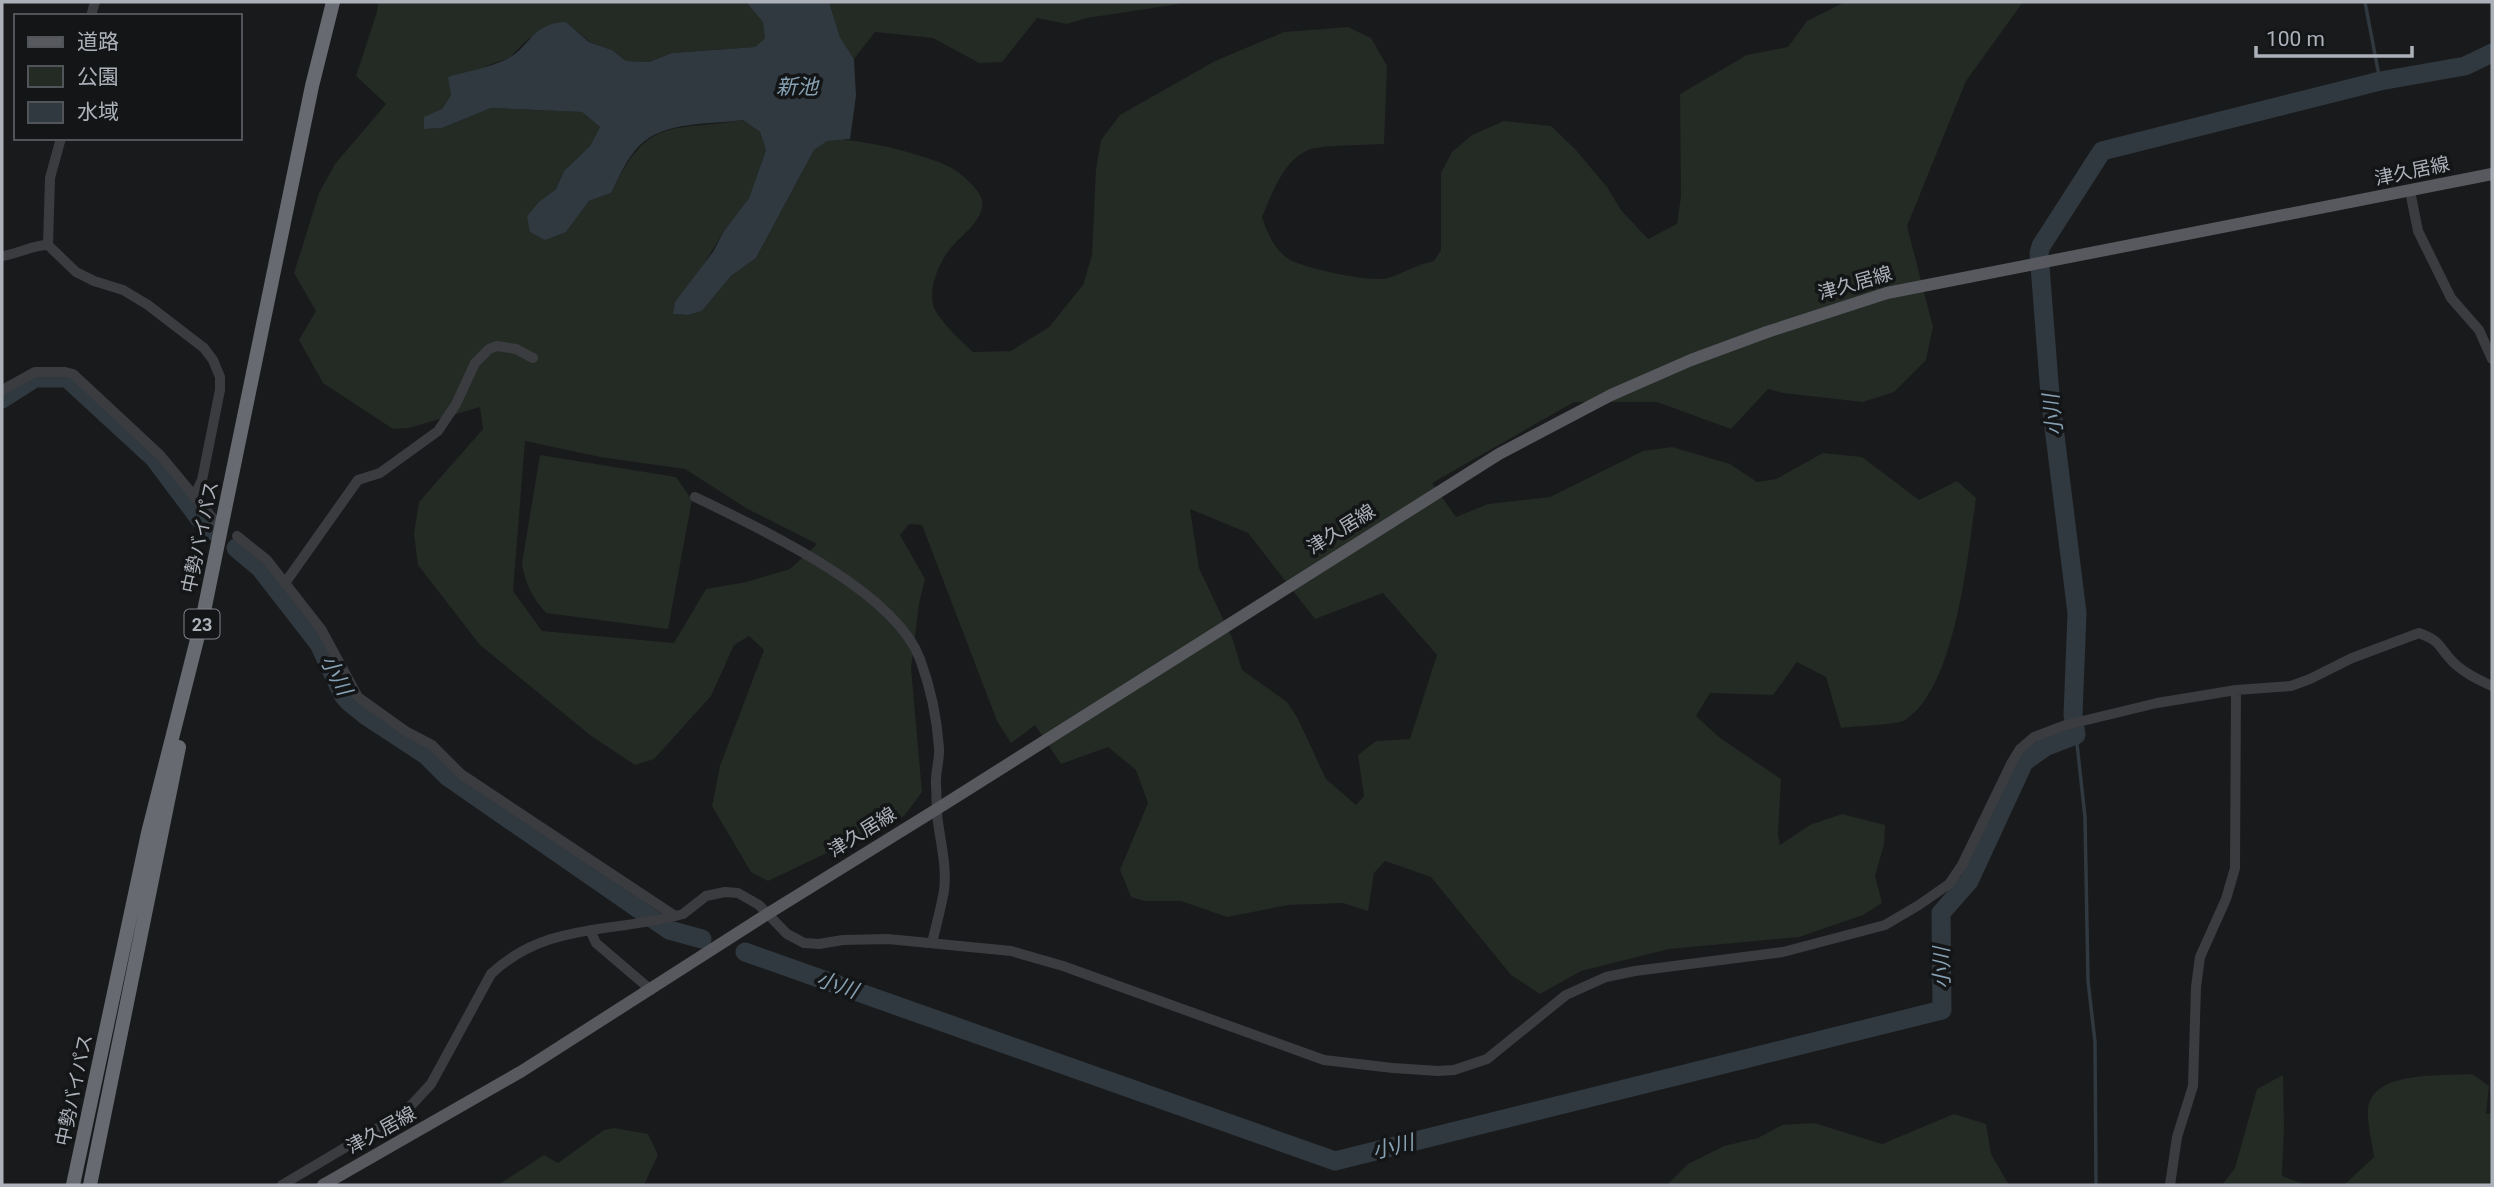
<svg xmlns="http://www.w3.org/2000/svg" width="2494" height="1187" viewBox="0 0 2494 1187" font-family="Roboto,'Noto Sans JP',sans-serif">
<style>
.green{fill:#232b24;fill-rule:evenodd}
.water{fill:#30393f}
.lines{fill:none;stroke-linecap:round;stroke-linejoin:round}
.stream{stroke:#30393f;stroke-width:3.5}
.river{stroke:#30393f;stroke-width:19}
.minor{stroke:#3b3c40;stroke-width:10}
.major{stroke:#57595f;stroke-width:12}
.highway{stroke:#676a71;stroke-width:14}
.labels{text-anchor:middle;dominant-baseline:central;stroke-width:7;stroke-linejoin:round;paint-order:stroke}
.shield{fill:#141517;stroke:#7f8389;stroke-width:2}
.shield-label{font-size:18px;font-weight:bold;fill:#adb2ba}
.street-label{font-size:19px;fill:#adb2ba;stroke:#141517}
.water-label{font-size:21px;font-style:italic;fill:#86a1b3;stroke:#141517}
</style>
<rect width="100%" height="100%" fill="#191a1c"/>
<!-- green -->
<path class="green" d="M378,2H746L764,22L765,38L755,47L672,53L649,62L626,61L612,50L590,42L566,22L528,39L509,58L486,66L451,95L442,109L424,129L442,128L491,108L582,112L600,127L590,146L564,171L556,189L540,202L566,232L589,201L611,193C648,115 670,132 743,120L760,132L766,150L749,198L724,231L674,314L688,315L702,311L731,276L756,258L814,150C818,147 823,142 827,141C848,134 937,157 955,170C963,175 978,189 981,197C989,217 960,236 950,249C939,263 929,286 933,304C935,317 963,343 973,352L1011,351L1049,327L1083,285L1092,255L1096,169L1101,140L1120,115L1215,61L1284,32L1348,27L1371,38L1387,66L1384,144C1369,145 1319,145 1308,150C1283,161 1272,194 1262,217C1267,232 1273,247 1287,258C1302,268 1371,283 1388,278C1404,273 1417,264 1434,261L1441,250V173L1452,152L1472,135L1504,121L1551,126L1575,149L1607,187L1621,210L1648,239L1677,224L1681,196L1680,94L1747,55L1788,47L1807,21L1845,2H2023L1966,81L1907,226L1933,327L1926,360L1894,392L1863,402L1783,393L1768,389L1731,429L1657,402H1574L1432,483L1456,517L1488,504L1550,497L1643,451L1672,447L1730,464L1757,482L1776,479L1823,453L1862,457L1919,500L1957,481L1976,498C1968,553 1956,688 1905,720C1897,725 1853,726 1841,728L1826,677L1797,662L1773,695L1710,693L1696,716L1720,738L1781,779L1778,834L1780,845L1810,825L1842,814L1885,825L1884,844L1875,876L1882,903L1863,915L1799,937L1669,949L1581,971L1540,994L1511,975L1431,877L1385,861L1374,873L1368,911L1343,903L1288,905L1227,917L1181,901H1145L1131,897L1120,870L1148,803L1136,770L1108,747L1061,764L1035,725L1011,743L997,721L922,525L909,524L900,535L925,579L919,604L911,668L922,792L904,816L768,881L751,872L712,806L720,766L764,650L749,636L734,645L711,696L654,759L635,765L590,735L480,645L418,565L414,534L419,502L483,429L480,407L409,428L393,429L323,383L299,340L316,311L294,273L319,193L335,164L386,104L356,76L377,12ZM525,441L600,457L685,469L746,508L817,544L790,569L746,582L706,589L674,643L542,631L513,591ZM1190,509L1248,533L1315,619L1383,593L1437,655L1410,739L1376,741L1358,755L1364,796L1356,805L1326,779L1298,719L1287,702L1242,670L1233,640L1199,568Z
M829,2H1182L1179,4L1087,18L1067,24L1037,18L1002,62L979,63L933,38L875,32L854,59L840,37Z
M540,455L676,477L692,500L668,629L546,613C532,597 525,584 522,563Z
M2472,1074L2489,1086L2486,1114L2492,1113V1185H2344L2374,1157C2372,1142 2367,1124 2368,1109C2372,1070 2444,1076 2472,1074Z
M2283,1075L2284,1129L2282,1176L2306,1185H2222L2235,1168L2257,1089Z
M1954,1114L1986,1124L1991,1154L2009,1185H1667L1688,1164L1724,1146L1758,1138L1782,1125L1814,1123L1882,1144Z
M614,1128L648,1134L658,1155L644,1185H498L544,1155L558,1163L604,1130Z"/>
<!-- water -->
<path class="water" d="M746,2H829L840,37L854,59L856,96L850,139L827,141L814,150L756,258L731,276L702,311L688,315L673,314L675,302L713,252L724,231L749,198L766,150L760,132L743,120C710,125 665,120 639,146C627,158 619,177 611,193L589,201L566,232L545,240L530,232L527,216L539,202L556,189L564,171L590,146L600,127L582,112L491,108L442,128L424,129V117L442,109L451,95L448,77C467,71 489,68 507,59C531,47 531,23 566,22L589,42L612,50L626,61L649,62L672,53L755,47L765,38L763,22Z"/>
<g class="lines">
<!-- stream -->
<path class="stream" d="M2365,2L2380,81
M2076,735L2085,817L2088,981L2095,1042L2096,1185"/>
<!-- river -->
<path class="river" d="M2,399L35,378H67L154,458L199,518L213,531
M236,548L260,568L319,644L343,695L349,702L365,715L426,755L448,777L669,930L702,939
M745,952L1335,1161L1942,1010L1941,913L1969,881L2024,762L2045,747L2076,735L2073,715L2077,613L2050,395L2039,253L2041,246L2102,151L2380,81L2465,66L2492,53"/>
<!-- minor -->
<path class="minor" d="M91,16L95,2
M2410,191L2418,231L2451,298L2479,330L2492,359
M48,245L50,178L61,138
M2,256C18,254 32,245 48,245L76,272L94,281L123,290L148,305L204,348L213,360L220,377V390L202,480L194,497
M2,390L35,372H65L73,374L160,455L215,521
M695,497C759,528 894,590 920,659C930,686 937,719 939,748C940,760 935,772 936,785C937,797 936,810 938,822C941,845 947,867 944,891C941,908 936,926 932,943
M237,536L267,560L321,629L358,697L407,732L432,745L461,774L675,916
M285,583L358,480L380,473L438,431L456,404L475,363L489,349L497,346L516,349L533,358
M590,930L596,943L651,990
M282,1185L405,1112L431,1084L491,974C545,923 608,933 675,916L683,914L706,896L725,892L738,893L759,905L787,934L804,943L819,944L843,940L888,939L1011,951L1063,966L1324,1060L1393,1068L1438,1071L1454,1070L1487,1059L1566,995L1606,977L1635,971L1783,952L1885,925L1919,905L1949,884L1962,865L2012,762L2020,749L2034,737L2066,725L2157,703L2236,690L2291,686L2310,679L2352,658L2419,633C2443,642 2437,646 2453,662C2464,673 2479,680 2492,686
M2170,1185L2177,1137L2193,1086L2196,987L2200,957L2226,899L2235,868L2236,690"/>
<!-- major -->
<path class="major" d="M323,1185L522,1071L769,913L937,809L1499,454L1611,395L1691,360L1767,332L1887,293L2492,174"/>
<!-- highway -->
<path class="highway" d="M73,1185L148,833L203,616L312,86L333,2
M90,1185L179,747"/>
</g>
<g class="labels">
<!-- shield labels -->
<rect class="shield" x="184.5" y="609.5" width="35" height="29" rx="5"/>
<g class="shield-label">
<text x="202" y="624">23</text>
</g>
<!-- street labels -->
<g class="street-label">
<text transform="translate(2412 171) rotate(-12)">津久居線</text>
<text transform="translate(1855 283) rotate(-16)">津久居線</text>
<text transform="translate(1341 529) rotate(-32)">津久居線</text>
<text transform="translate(200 537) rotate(-78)">中勢バイパス</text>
<text transform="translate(862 832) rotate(-32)">津久居線</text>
<text transform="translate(74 1090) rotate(-78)">中勢バイパス</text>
<text transform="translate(381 1130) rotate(-29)">津久居線</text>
</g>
<!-- water labels -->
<g class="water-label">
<text x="797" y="87">新池</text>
<text transform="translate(2053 415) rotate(-96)">小川</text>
<text transform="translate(336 675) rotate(62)">小川</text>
<text transform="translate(1942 968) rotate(-91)">小川</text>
<text transform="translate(837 985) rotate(19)">小川</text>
<text transform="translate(1393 1147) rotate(-14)">小川</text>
</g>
</g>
<!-- border -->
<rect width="2494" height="1187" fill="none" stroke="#adb2ba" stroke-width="7"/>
<!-- legend -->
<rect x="14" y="14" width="228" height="126" fill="#141517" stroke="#515458" stroke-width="2"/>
<rect x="28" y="37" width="35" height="10" fill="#57595f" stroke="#515458" stroke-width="2"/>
<text x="77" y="49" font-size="21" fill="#adb2ba">道路</text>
<rect x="28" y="66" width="35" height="21" fill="#232b24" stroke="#515458" stroke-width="2"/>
<text x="77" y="84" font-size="21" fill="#adb2ba">公園</text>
<rect x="28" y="102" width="35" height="21" fill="#30393f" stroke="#515458" stroke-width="2"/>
<text x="77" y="119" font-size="21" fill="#adb2ba">水域</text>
<!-- scale -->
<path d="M2256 46v10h156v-10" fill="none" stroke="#adb2ba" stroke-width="3.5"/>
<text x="2266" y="46" font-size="21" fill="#adb2ba" stroke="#141517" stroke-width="5" paint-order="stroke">100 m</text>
</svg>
